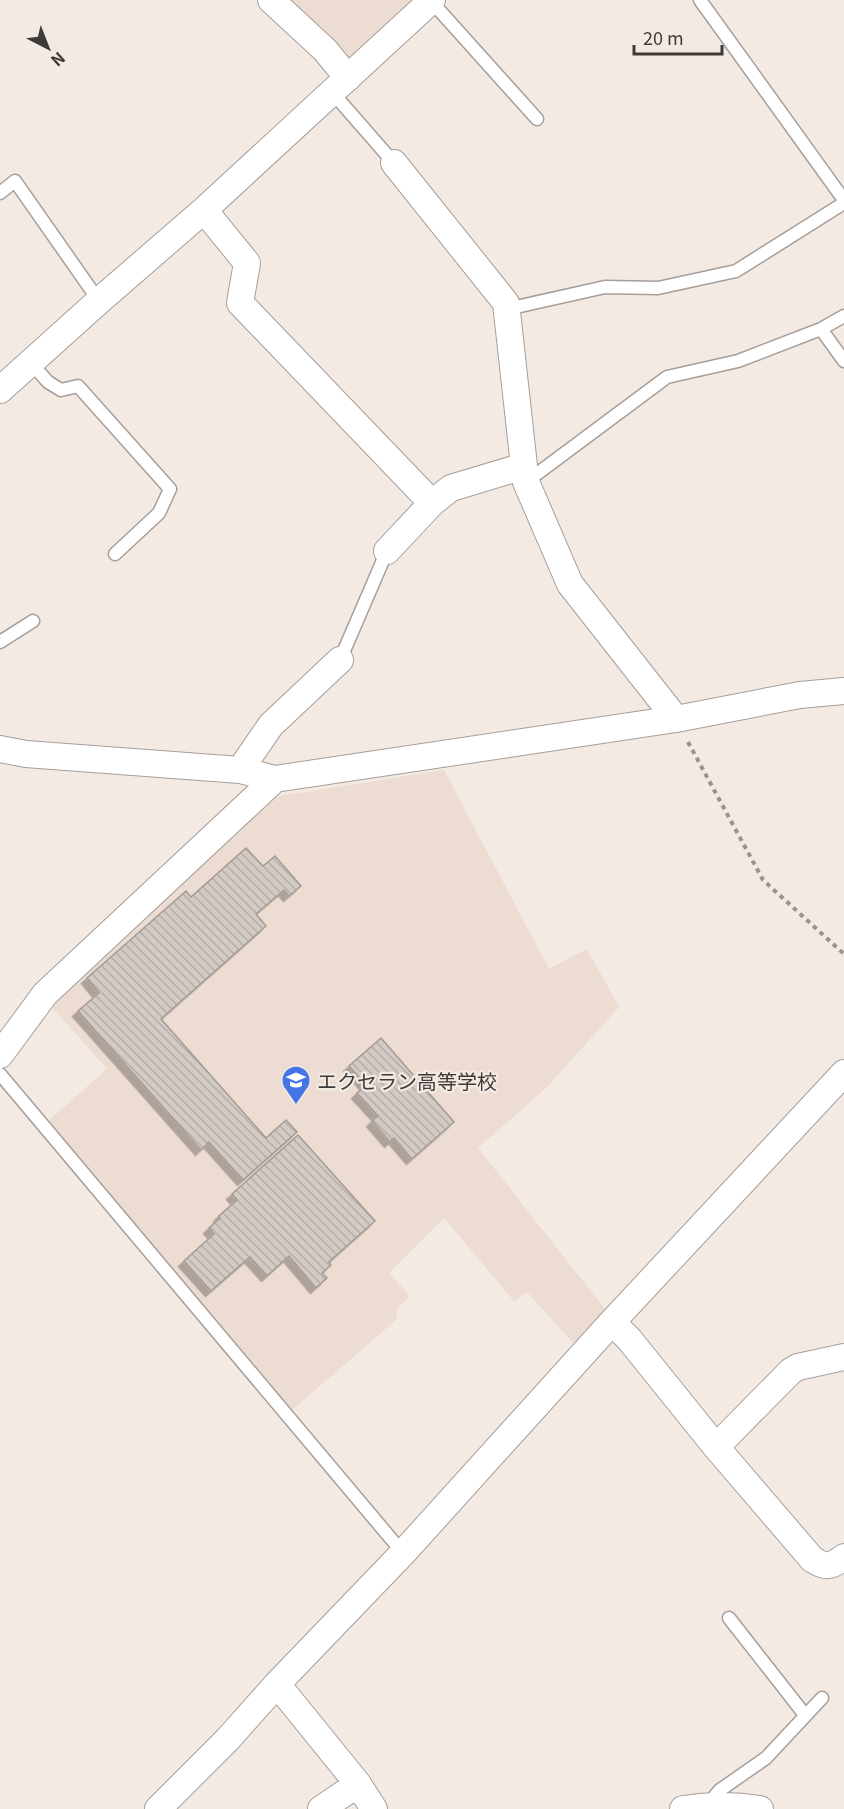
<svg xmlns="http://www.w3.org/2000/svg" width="844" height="1809" viewBox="0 0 844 1809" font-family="Georgia,'Noto Sans JP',serif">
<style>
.built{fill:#ecdcd1}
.building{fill:url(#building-back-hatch);stroke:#a39b95;stroke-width:1.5;filter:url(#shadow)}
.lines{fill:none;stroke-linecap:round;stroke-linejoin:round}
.service-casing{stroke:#a79e99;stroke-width:15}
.minor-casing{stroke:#a79e99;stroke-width:28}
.path{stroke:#9a938f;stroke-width:4;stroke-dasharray:4.5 4.5;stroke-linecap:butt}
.service{stroke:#fff;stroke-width:12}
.minor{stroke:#fff;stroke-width:26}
.labels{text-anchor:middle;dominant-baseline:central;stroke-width:4.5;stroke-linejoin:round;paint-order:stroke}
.poi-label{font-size:20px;fill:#3e3a38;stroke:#f3eae4;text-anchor:start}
</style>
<defs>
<pattern id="building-back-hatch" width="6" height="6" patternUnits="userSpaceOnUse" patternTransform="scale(1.5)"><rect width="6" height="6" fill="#d3cac4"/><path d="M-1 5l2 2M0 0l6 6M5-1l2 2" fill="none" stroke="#b6aea9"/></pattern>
<filter id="shadow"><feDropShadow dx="-5.5" dy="5.5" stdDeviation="0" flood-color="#0004"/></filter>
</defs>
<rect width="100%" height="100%" fill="#f3eae4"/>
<!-- built -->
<path class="built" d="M285,0H417L351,60Z
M444,770L549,969L587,949L619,1007L546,1088L478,1148L608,1313L576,1346L527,1292L514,1301L444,1218L389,1273L410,1296L396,1310L397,1319L290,1412L46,1123L107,1069L46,1000L267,798Z"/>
<!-- building -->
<path class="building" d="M246,848L263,866L275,856L301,886L289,896L284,890L256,914L266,926L161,1019L266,1138L286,1120L297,1132L243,1180L209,1142L201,1150L78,1011L99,993L87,978L186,891L191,897Z
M381,1038L454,1122L412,1159L394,1138L390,1142L372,1121L378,1116L357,1093L366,1085L349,1066Z
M298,1135L375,1221L329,1262L331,1265L322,1273L327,1278L316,1288L289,1256L267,1276L250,1257L211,1291L184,1261L214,1234L209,1228L220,1218L219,1216L237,1200L232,1194Z"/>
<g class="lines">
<!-- service casing -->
<g class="service-casing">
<path id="service" d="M700,0L844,200
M431,1L537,119
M332,92L394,163
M0,193L15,181L99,301
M507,309L605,287L658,288L736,271L844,203
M821,329L844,316
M30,362L48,382L61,390L78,386L170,489L159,513L115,554
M526,482L667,377L738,361L821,329L844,361
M0,642L33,621
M340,660L387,551
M0,1074L403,1553
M729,1618L805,1715
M707,1805L720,1790L766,1758L822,1698"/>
</g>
<!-- minor casing -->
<g class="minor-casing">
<path id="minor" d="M271,0L325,50L348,78
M394,163L506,303L524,466
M204,210L247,263L240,303L432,503
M0,390L99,301L204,210L432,0
M387,551L432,503L451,488L524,466L526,482L570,584L676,719
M0,749L26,754L240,770L275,779L676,719L800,695L844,691
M240,770L271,725L340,660
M0,1055L45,994L275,779
M612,1322L629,1339L716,1447L812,1559C825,1568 831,1567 844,1557
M716,1447L791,1371L798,1367L844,1357
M277,1684L358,1784L374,1809
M158,1809L228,1739L277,1684L403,1553L612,1322L844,1073
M321,1809L358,1784
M683,1809C710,1805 734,1805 760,1809"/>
</g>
<!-- path -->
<path class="path" d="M688,742L763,880L844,954"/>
<!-- service -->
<use href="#service" class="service"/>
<!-- minor -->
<use href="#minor" class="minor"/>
</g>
<!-- icons -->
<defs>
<g id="school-pin" transform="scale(1.5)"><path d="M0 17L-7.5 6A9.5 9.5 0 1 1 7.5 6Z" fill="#4574e6" stroke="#f3eae4"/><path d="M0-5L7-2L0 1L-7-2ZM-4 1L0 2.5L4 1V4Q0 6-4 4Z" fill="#fff"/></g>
</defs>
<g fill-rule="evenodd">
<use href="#school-pin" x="296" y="1080"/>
</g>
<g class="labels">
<!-- poi labels -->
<g class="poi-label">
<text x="317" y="1080">エクセラン高等学校</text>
</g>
</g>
<!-- north arrow -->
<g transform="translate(48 48) rotate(138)" stroke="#f3eae4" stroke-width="4.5" paint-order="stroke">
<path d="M0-4.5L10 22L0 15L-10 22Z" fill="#3e3a38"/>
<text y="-9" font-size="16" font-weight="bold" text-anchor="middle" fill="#3e3a38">N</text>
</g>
<!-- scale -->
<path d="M634 45v9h88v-9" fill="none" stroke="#3e3a38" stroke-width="3"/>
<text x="643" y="45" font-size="18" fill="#3e3a38" stroke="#f3eae4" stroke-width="4.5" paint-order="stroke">20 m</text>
</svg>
